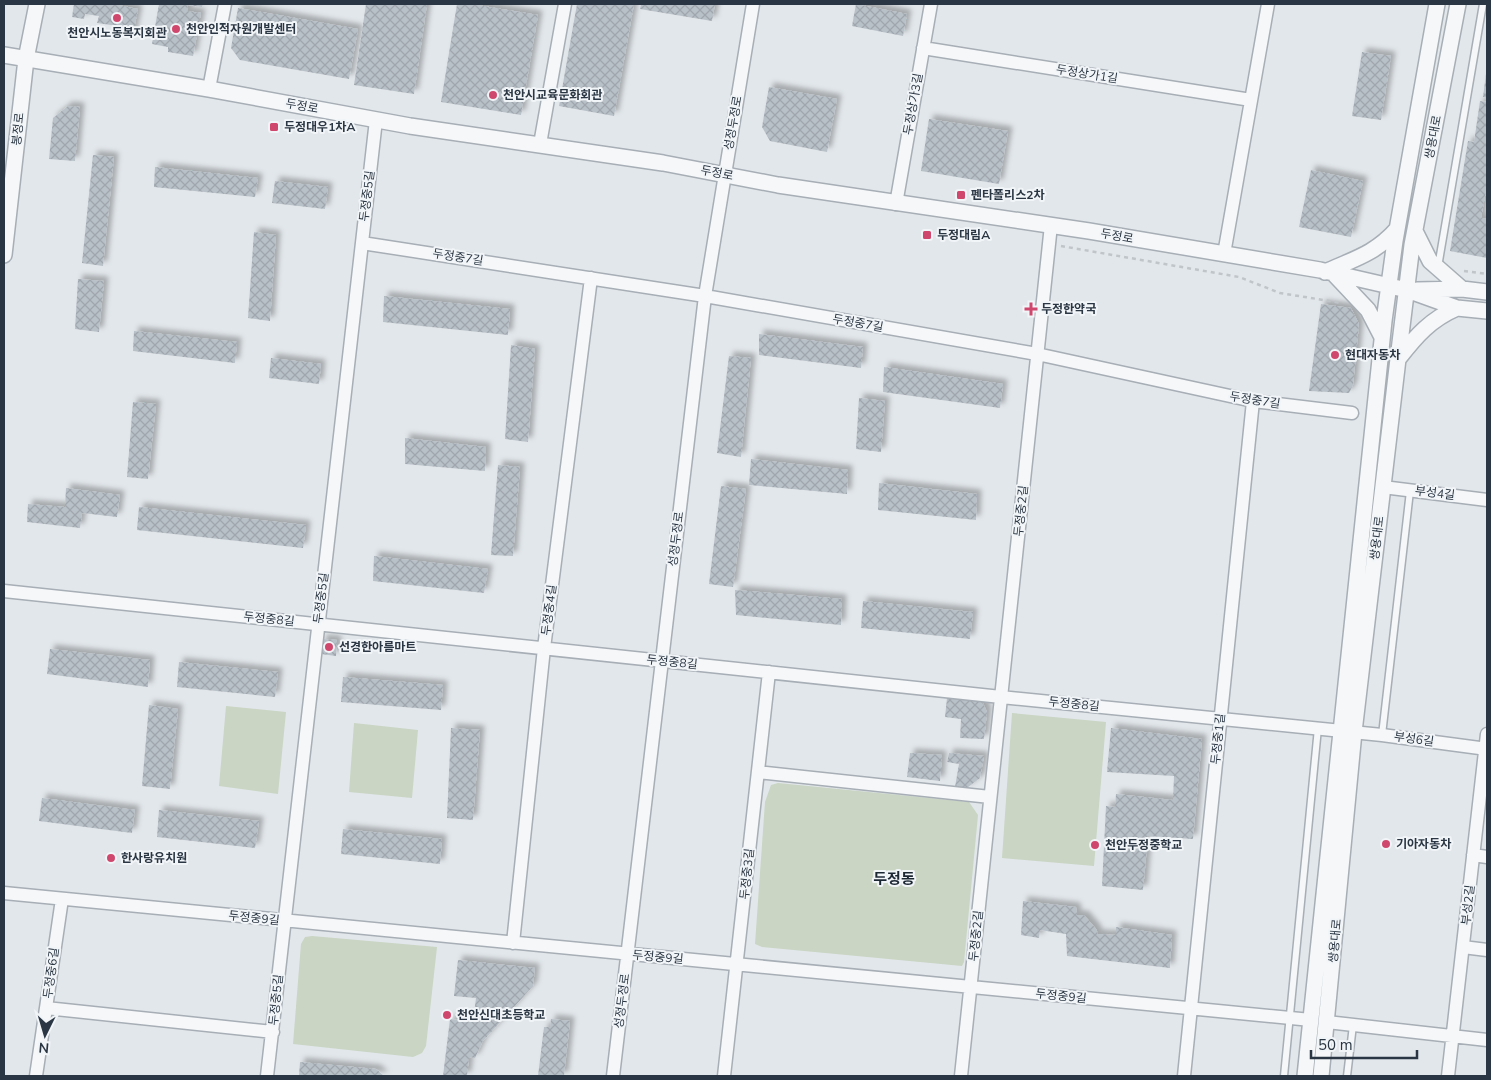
<svg xmlns="http://www.w3.org/2000/svg" width="1491" height="1080" viewBox="0 0 1491 1080" font-family="'Nunito Sans','Noto Sans KR',sans-serif">
<style>
.green{fill:#cad5c3}
.building{fill:url(#building-cross-hatch);filter:url(#shadow)}
.lines{fill:none;stroke-linecap:round;stroke-linejoin:round}
.service-casing{stroke:#a7aeb5;stroke-width:9}
.minor-casing{stroke:#a7aeb5;stroke-width:15}
.tertiary-casing{stroke:#a7aeb5;stroke-width:18}
.path{stroke:#c0c5ca;stroke-width:2.5;stroke-dasharray:4 4;stroke-linecap:butt}
.service{stroke:#f5f7f9;stroke-width:6}
.minor{stroke:#f5f7f9;stroke-width:12}
.tertiary{stroke:#f5f7f9;stroke-width:15}
.poi-dot{fill:#d0476d;stroke:#f2f5f8;stroke-width:2}
.labels{text-anchor:middle;dominant-baseline:central;stroke-width:4;stroke-linejoin:round;paint-order:stroke}
.poi-label{font-size:12px;font-weight:bold;fill:#2a3643;stroke:#f2f5f8;text-anchor:start}
.street-label{font-size:12px;fill:#2a3643;stroke:#f2f5f8}
.quarter-label{font-size:15px;font-weight:bold;fill:#1c2734;stroke:#f2f5f8}
</style>
<defs>
<pattern id="building-cross-hatch" width="8" height="8" patternUnits="userSpaceOnUse" patternTransform="scale(1.25)"><rect width="8" height="8" fill="#b9c1c8"/><path d="M0 0l8 8M0 8l8-8" fill="none" stroke="#9fa6ad"/></pattern>
<filter id="shadow"><feDropShadow dx="4.5" dy="-4.5" stdDeviation="2.5" flood-color="#0004"/></filter>
</defs>
<rect width="100%" height="100%" fill="#e2e7eb"/>
<!-- green -->
<path class="green" d="M226,706L286,712L278,794L219,786Z
M1012,713L1106,722L1094,866L1002,858Z
M354,723L418,730L412,798L349,792Z
M778,783L969,802L978,815L964,962L962,966L762,947L755,944L765,802L771,785Z
M312,936L437,947L426,1046L422,1053L413,1057L293,1044L301,944L305,937Z"/>
<!-- building -->
<path class="building" d="M74,4H113L138,9L133,34L117,31L118,26L97,23L99,16L85,14L84,19L72,17Z
M159,4H203L202,7L188,5L187,11L201,13L193,56L168,52V47L152,44Z
M366,4H427L414,94L354,85Z
M457,4H471L538,15L521,115L441,102Z
M577,4H634L614,116L559,106Z
M641,4H715L712,21L640,9Z
M856,4L907,14L903,36L852,26Z
M238,8L358,29L349,79L240,60L231,48Z
M1362,52L1391,56L1381,120L1352,116Z
M1486,74H1487V98L1483,97Z
M769,87L837,99L827,152L770,141L762,127Z
M1480,101L1487,102V185L1481,218L1487,219V258L1450,251L1468,141L1474,142Z
M68,106L80,107L75,161L49,159L53,118Z
M929,119L1008,131L999,184L921,171Z
M93,155L114,157L103,266L82,263Z
M155,167L258,178L255,197L154,187Z
M1311,170L1363,181L1351,237L1299,227Z
M275,181L328,187L325,209L272,203Z
M254,232L276,235L270,321L248,318Z
M78,279L104,281L99,332L75,329Z
M384,296L510,309L508,335L383,322Z
M1321,304L1351,308L1359,324L1353,385L1349,393L1309,391Z
M134,331L237,342L235,363L133,351Z
M759,334L863,347L861,368L759,355Z
M511,345L535,349L528,442L505,439Z
M729,356L751,358L741,457L717,453Z
M271,358L321,364L319,384L269,378Z
M884,367L1003,384L1000,408L883,392Z
M859,398L885,401L881,452L856,449Z
M133,402L156,404L148,479L127,477Z
M405,438L486,447L485,471L405,464Z
M751,459L848,470L847,494L749,485Z
M498,465L520,467L513,556L491,555Z
M879,483L977,494L976,520L878,510Z
M721,486L746,489L733,587L709,584Z
M66,488L120,495L117,517L82,513L80,528L27,522L28,504L65,507Z
M139,507L306,525L303,548L137,530Z
M374,556L488,569L484,593L373,581Z
M735,590L842,599L841,625L736,615Z
M863,601L973,612L970,639L861,628Z
M322,639L337,640L336,656L321,654Z
M50,649L150,660L148,687L47,674Z
M179,662L278,672L275,697L177,687Z
M343,677L443,685L441,710L341,702Z
M947,698L982,701L987,712L984,739L960,738L961,719L945,717Z
M149,705L178,709L170,789L142,786Z
M451,728L480,730L473,820L447,818Z
M1111,728L1202,739L1193,839L1148,836L1143,890L1102,886L1106,806L1115,807L1116,794L1173,800L1174,776L1107,772Z
M910,753L942,755L940,781L907,777Z
M949,753L984,756L980,778L967,788L955,787L959,764L947,762Z
M42,798L135,810L132,833L39,821Z
M159,810L259,821L255,848L157,837Z
M343,829L442,839L440,864L341,854Z
M1023,901L1076,907L1077,915H1084L1096,929L1098,934L1116,935V927L1172,935L1170,968L1067,956L1066,934L1040,930L1039,938L1021,935Z
M458,960L535,968L533,986L483,1041L475,1058L469,1057L467,1076H443L450,1019L473,1022L476,998L454,996Z
M551,1019L570,1021L564,1076H538L544,1027H550Z
M300,1062L376,1069L384,1076H299Z"/>
<g class="lines">
<!-- service casing -->
<g class="service-casing">
<path id="service" d="M1438,267L1483,4
M1382,735L1410,491
M1284,1076L1318,728
M1347,1076L1353,1025"/>
</g>
<!-- minor casing -->
<g class="minor-casing">
<path id="minor" d="M923,48L1251,100
M209,89L225,4
M540,144L565,4
M896,204L931,4
M362,243L705,296L1037,354L1253,401L1352,413
M1224,254L1268,4
M1383,487L1487,500
M4,591L1001,697L1382,735L1487,749
M758,772L990,797
M1473,855L1487,857
M4,893L1311,1020
M513,943L544,648L591,278
M1463,947L1487,950
M46,1008L273,1032
M1327,1022L1487,1040
M36,1076L62,899
M267,1076L376,120
M613,1076L705,296L753,4
M724,1076L769,672
M961,1076L1051,225
M1184,1076L1253,401
M1448,1076L1487,734"/>
</g>
<!-- tertiary casing -->
<g class="tertiary-casing">
<path id="tertiary" d="M4,55L209,89L410,126L663,163L778,185L1089,231L1320,270L1407,290L1457,308L1487,311
M1415,231L1430,261L1462,289
M4,255L26,59L37,4
M1325,272C1354,259 1375,254 1397,229
M1335,275L1368,310L1382,337
M1417,290L1462,289L1487,292
M1399,358C1416,336 1431,319 1457,308
M1305,1076L1384,321L1395,241L1437,4
M1321,1076L1354,732L1398,359L1412,245L1458,4"/>
</g>
<!-- path -->
<path class="path" d="M1061,246L1239,277L1280,293L1342,303
M1464,271L1487,274"/>
<!-- service -->
<use href="#service" class="service"/>
<!-- minor -->
<use href="#minor" class="minor"/>
<!-- tertiary -->
<use href="#tertiary" class="tertiary"/>
</g>
<!-- markers -->
<g class="poi-dot">
<circle cx="117" cy="18" r="5"/>
<circle cx="176" cy="29" r="5"/>
<circle cx="493" cy="95" r="5"/>
<rect x="269" y="122" width="10" height="10" rx="2.5"/>
<rect x="956" y="190" width="10" height="10" rx="2.5"/>
<rect x="922" y="230" width="10" height="10" rx="2.5"/>
<path d="M1028.5 301.5h5v5h5v5h-5v5h-5v-5h-5v-5h5z"/>
<circle cx="1335" cy="355" r="5"/>
<circle cx="329" cy="647" r="5"/>
<circle cx="1386" cy="844" r="5"/>
<circle cx="1095" cy="845" r="5"/>
<circle cx="111" cy="858" r="5"/>
<circle cx="447" cy="1015" r="5"/>
</g>
<g class="labels">
<!-- poi labels -->
<g class="poi-label">
<text x="186" y="29">천안인적자원개발센터</text>
<text x="117" y="33" text-anchor="middle">천안시노동복지회관</text>
<text x="503" y="95">천안시교육문화회관</text>
<text x="284" y="127">두정대우1차A</text>
<text x="971" y="195">펜타폴리스2차</text>
<text x="937" y="235">두정대림A</text>
<text x="1041" y="309">두정한약국</text>
<text x="1345" y="355">현대자동차</text>
<text x="339" y="647">선경한아름마트</text>
<text x="1396" y="844">기아자동차</text>
<text x="1105" y="845">천안두정중학교</text>
<text x="121" y="858">한사랑유치원</text>
<text x="457" y="1015">천안신대초등학교</text>
</g>
<!-- street labels -->
<g class="street-label">
<text transform="translate(1087 74) rotate(9)">두정상가1길</text>
<text transform="translate(913 104) rotate(-80)">두정상가3길</text>
<text transform="translate(302 106) rotate(10)">두정로</text>
<text transform="translate(733 123) rotate(-80)">성정두정로</text>
<text transform="translate(18 129) rotate(-84)">봉정로</text>
<text transform="translate(1433 137) rotate(-79)">쌍용대로</text>
<text transform="translate(717 173) rotate(11)">두정로</text>
<text transform="translate(367 196) rotate(-83)">두정중5길</text>
<text transform="translate(1117 236) rotate(10)">두정로</text>
<text transform="translate(458 257) rotate(9)">두정중7길</text>
<text transform="translate(858 323) rotate(10)">두정중7길</text>
<text transform="translate(1255 400) rotate(9)">두정중7길</text>
<text transform="translate(1435 493) rotate(7)">부성4길</text>
<text transform="translate(1021 511) rotate(-84)">두정중2길</text>
<text transform="translate(1377 538) rotate(-83)">쌍용대로</text>
<text transform="translate(676 539) rotate(-83)">성정두정로</text>
<text transform="translate(321 598) rotate(-83)">두정중5길</text>
<text transform="translate(549 610) rotate(-83)">두정중4길</text>
<text transform="translate(269 619) rotate(6)">두정중8길</text>
<text transform="translate(672 662) rotate(6)">두정중8길</text>
<text transform="translate(1074 704) rotate(6)">두정중8길</text>
<text transform="translate(1218 739) rotate(-84)">두정중1길</text>
<text transform="translate(1414 739) rotate(8)">부성6길</text>
<text transform="translate(747 874) rotate(-84)">두정중3길</text>
<text transform="translate(1468 905) rotate(-84)">부성2길</text>
<text transform="translate(254 918) rotate(6)">두정중9길</text>
<text transform="translate(976 936) rotate(-84)">두정중2길</text>
<text transform="translate(1335 941) rotate(-85)">쌍용대로</text>
<text transform="translate(658 957) rotate(5)">두정중9길</text>
<text transform="translate(51 973) rotate(-82)">두정중6길</text>
<text transform="translate(1061 996) rotate(6)">두정중9길</text>
<text transform="translate(276 1000) rotate(-84)">두정중5길</text>
<text transform="translate(622 1001) rotate(-83)">성정두정로</text>
</g>
<!-- quarter labels -->
<g class="quarter-label">
<text x="894" y="879">두정동</text>
</g>
</g>
<!-- border -->
<rect width="1491" height="1080" fill="none" stroke="#2a3643" stroke-width="10"/>
<!-- north arrow -->
<g transform="translate(45 1035) rotate(185)" stroke="#f2f5f8" stroke-width="4" paint-order="stroke">
<path d="M0-4L9 19L0 12L-9 19Z" fill="#2a3643"/>
<text y="-8" font-size="14" font-weight="bold" text-anchor="middle" fill="#2a3643">N</text>
</g>
<!-- scale -->
<path d="M1311 1050v8h106v-8" fill="none" stroke="#2a3643" stroke-width="2.5"/>
<text x="1318" y="1050" font-size="15" fill="#2a3643" stroke="#f2f5f8" stroke-width="4" paint-order="stroke">50 m</text>
</svg>
